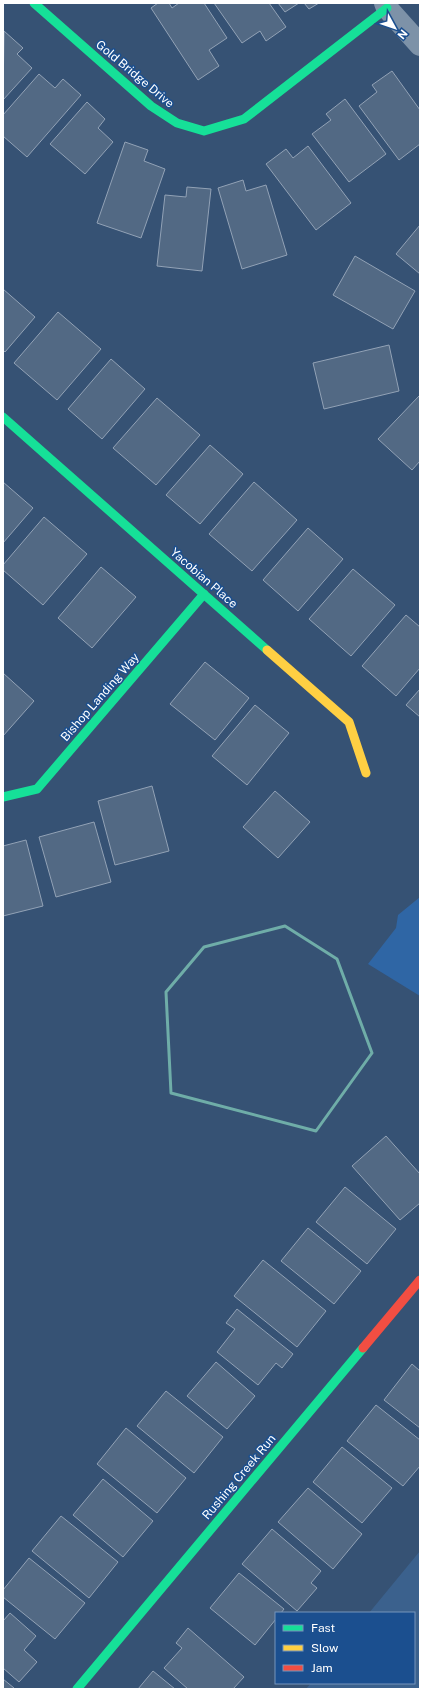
<svg xmlns="http://www.w3.org/2000/svg" width="423" height="1692" viewBox="0 0 423 1692" font-family="'Public Sans',sans-serif">
<style>
.green{fill:#2f66a5}
.water{fill:#3b618d}
.building{fill:#526984;stroke:#92a2b6}
.lines{fill:none;stroke-linecap:round;stroke-linejoin:round}
.street{stroke:#7d92a8;stroke-width:22}
.fast{stroke:#16e098;stroke-width:9}
.slow{stroke:#ffcf43;stroke-width:9}
.jam{stroke:#f24e42;stroke-width:9}
.marked{fill:none;stroke:#6fada8;stroke-width:3;stroke-linejoin:round}
.labels{text-anchor:middle;dominant-baseline:central;stroke-width:3;stroke-linejoin:round;paint-order:stroke}
.street-label{font-size:12px;fill:#fff;stroke:#1b4f8f}
</style>
<rect width="100%" height="100%" fill="#365274"/>
<!-- green -->
<path class="green" d="M420,897V996L368,964L396,928L398,915Z"/>
<!-- water -->
<path class="water" d="M420,1551V1689H306L311,1683H414V1613H369Z"/>
<!-- building -->
<path class="building" d="M158,3H169L172,8L179,3H204L227,38L209,50L219,66L198,80L151,8Z
M214,3H269L286,27L266,41L260,31L242,43Z
M278,3H299L285,12Z
M304,3H319L309,9Z
M4,31L23,48L17,54L32,68L3,100Z
M392,71L420,110V144L399,160L359,106L377,92L372,85Z
M39,74L55,88L63,79L81,95L27,157L3,136V115Z
M345,99L386,154L349,182L312,134L331,120L326,114Z
M87,102L105,119L98,128L113,142L85,174L50,144Z
M125,142L148,150L144,161L165,169L141,238L97,223Z
M308,146L351,203L316,230L266,164L286,149L293,158Z
M243,180L246,191L266,185L287,255L242,269L218,188Z
M187,187L211,189L202,271L157,266L165,195L186,197Z
M420,225V274L396,254Z
M355,256L415,291L393,329L333,295Z
M3,289L35,317L5,352L3,350Z
M58,312L101,349L57,400L14,363Z
M389,345L399,391L324,409L313,363Z
M111,359L145,389L102,439L68,409Z
M419,396L420,397V461L412,470L378,439Z
M157,398L200,435L156,485L113,448Z
M210,445L243,474L200,524L166,495Z
M3,482L33,508L3,543Z
M254,482L297,520L252,571L209,534Z
M44,517L87,554L43,605L3,570V565Z
M308,528L343,559L298,611L263,580Z
M101,567L136,597L92,648L58,618Z
M353,569L395,605L351,656L309,619Z
M406,615L420,627V668L396,696L362,666Z
M205,662L249,698L215,740L170,704Z
M3,673L34,701L3,736Z
M420,689V717L406,705Z
M255,705L289,733L247,785L212,756Z
M152,786L169,851L115,865L98,801Z
M275,791L310,822L278,858L243,827Z
M94,822L111,882L56,897L39,837Z
M26,840L43,906L3,916V846Z
M386,1136L420,1174V1203L400,1220L352,1166Z
M345,1187L396,1229L367,1264L316,1222Z
M308,1228L361,1271L334,1304L281,1261Z
M263,1260L326,1311L297,1347L234,1296Z
M237,1309L293,1354L282,1368L276,1363L258,1385L217,1352L235,1329L226,1323Z
M216,1362L255,1396L227,1429L187,1396Z
M412,1364L420,1371V1428L384,1400Z
M166,1391L223,1437L194,1473L137,1426Z
M376,1405L420,1440V1466L403,1486L347,1441Z
M126,1428L186,1478L157,1513L97,1464Z
M342,1447L392,1488L362,1523L313,1482Z
M103,1479L153,1521L123,1557L73,1515Z
M308,1488L362,1534L333,1569L278,1522Z
M61,1516L118,1562L89,1598L32,1551Z
M272,1529L321,1571L311,1583L317,1588L297,1611L242,1564Z
M29,1558L85,1603L55,1639L3,1597V1590Z
M239,1573L284,1609L281,1613H276V1619L255,1645L210,1608Z
M10,1613L36,1636L24,1650L37,1662L19,1682L3,1668V1621Z
M188,1628L244,1677L233,1689H188L164,1668L182,1648L176,1643Z
M153,1671L175,1689H138Z
M3,1679L14,1688L13,1689H3Z"/>
<g class="lines">
<!-- street -->
<path class="street" d="M385,3L387,8L420,45"/>
<!-- fast -->
<path class="fast" d="M34,3L151,106L177,123L204,131L244,119L387,8
M3,417L267,650
M3,797L37,789L204,594
M77,1689L363,1348"/>
<!-- slow -->
<path class="slow" d="M267,650L349,722L366,773"/>
<!-- jam -->
<path class="jam" d="M363,1348L420,1280"/>
</g>
<!-- marked area -->
<path class="marked" d="M285,926L337,959L372,1053L316,1131L171,1093L166,992L204,947Z"/>
<g class="labels">
<!-- street labels -->
<g class="street-label">
<text transform="translate(135 74) rotate(40)">Gold Bridge Drive</text>
<text transform="translate(204 578) rotate(41)">Yacobian Place</text>
<text transform="translate(100 697) rotate(-49)">Bishop Landing Way</text>
<text transform="translate(239 1477) rotate(-50)">Rushing Creek Run</text>
</g>
</g>
<!-- border -->
<rect width="423" height="1692" fill="none" stroke="#ffffff" stroke-width="8"/>
<!-- legend -->
<rect x="275" y="1612" width="140" height="72" fill="#1b4f8f" stroke="#7695bc"/>
<rect x="283" y="1625" width="20" height="6" fill="#16e098" stroke="#7695bc"/>
<text x="311" y="1632" font-size="12" fill="#ffffff">Fast</text>
<rect x="283" y="1645" width="20" height="6" fill="#ffcf43" stroke="#7695bc"/>
<text x="311" y="1652" font-size="12" fill="#ffffff">Slow</text>
<rect x="283" y="1665" width="20" height="6" fill="#f24e42" stroke="#7695bc"/>
<text x="311" y="1672" font-size="12" fill="#ffffff">Jam</text>
<!-- north arrow -->
<g transform="translate(395 28) rotate(130)" stroke="#1b4f8f" stroke-width="3" paint-order="stroke">
<path d="M0-3L7 15L0 10L-7 15Z" fill="#ffffff"/>
<text y="-6" font-size="11" font-weight="bold" text-anchor="middle" fill="#ffffff">N</text>
</g>
</svg>
